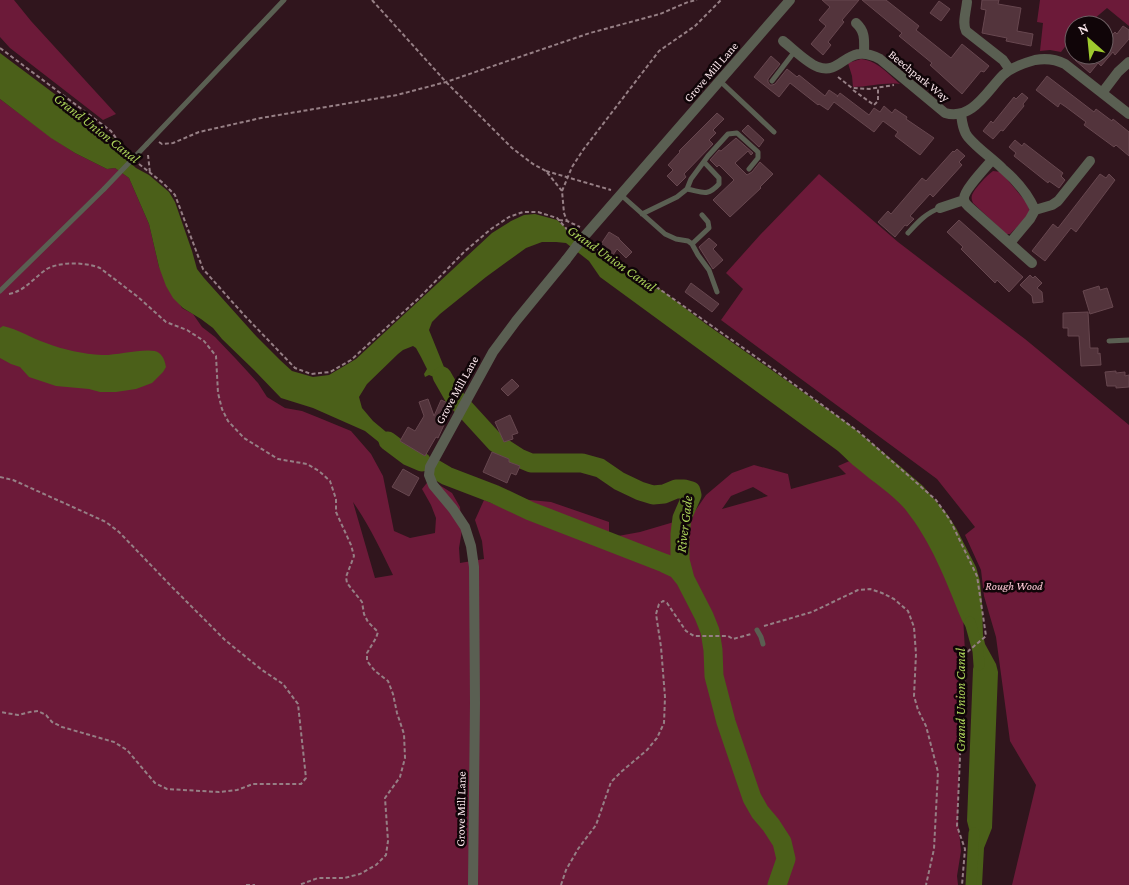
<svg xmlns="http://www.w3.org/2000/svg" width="1129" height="885" viewBox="0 0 1129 885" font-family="'Crimson Pro',serif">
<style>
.green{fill:#6c1a39;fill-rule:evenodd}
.water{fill:#4b6019}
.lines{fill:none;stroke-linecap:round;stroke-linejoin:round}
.canal{stroke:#4b6019;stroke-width:11}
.river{stroke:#4b6019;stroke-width:19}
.building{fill:#53343c;stroke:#67474f}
.path{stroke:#967f85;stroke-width:2;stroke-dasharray:4 2.5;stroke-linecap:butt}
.service{stroke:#5a5f52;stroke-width:5}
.minor{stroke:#5a5f52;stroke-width:10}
.service-bridge{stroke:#5a5f52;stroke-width:5}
.minor-bridge{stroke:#5a5f52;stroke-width:10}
.labels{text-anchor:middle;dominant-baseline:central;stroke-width:5;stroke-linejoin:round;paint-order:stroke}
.street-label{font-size:12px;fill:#fae6eb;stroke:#100508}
.park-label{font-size:12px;font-style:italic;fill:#fdc8d5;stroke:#100508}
.water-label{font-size:14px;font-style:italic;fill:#aad159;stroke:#100508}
</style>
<rect width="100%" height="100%" fill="#30151d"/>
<!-- green -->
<path class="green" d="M0,0H14L31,21L116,114L103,120L10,48L0,37Z
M1040,0H1129V26L1107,8L1087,25H1074V35L1061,52L1050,50L1040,51L1043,23L1037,22Z
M861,59C878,61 887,73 900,84C884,82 869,87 853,87L852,76L848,63Z
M0,99L52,138L75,153L107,169L115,168L129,178L149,224L159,267L182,308L193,314L202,327L215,337L236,359L258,383L267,397L285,408L302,411L317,417L351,431L371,454L383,476L394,531L410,538L435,533L436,518L431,505L422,489L430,479L452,493L460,507L462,530L459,548L460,563L484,559L482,541L475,520L484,500L504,508L520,499L551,502L609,522V533L607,538L640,532L691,517L706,495L732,473L754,465L788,474L791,489L846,474L838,466L854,459L906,505L938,556L963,615L965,652L960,719L958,821L961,851L957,876L958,885H0ZM753,487L768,496L722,509L731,496ZM353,502C369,525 381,550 393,575L375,578Z
M993,171L1001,172L1027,203C1029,208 1030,211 1028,216L1010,234H1006L973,203C972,200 971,199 972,195C975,188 987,175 993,171Z
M819,174L898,242L1025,339L1129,425V885H1012L1036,785L1010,741L996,637L984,596L981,570L965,535L975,527L937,479L721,320L743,289L726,273L760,235Z"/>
<!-- water -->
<path class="water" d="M0,53L120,143L124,157L136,168L149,175L169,192L175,202L192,251L197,269L204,278L257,337L280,360L292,371L313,377L329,375L356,359L492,233L511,221L524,215L535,214L557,220L579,240L599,254L615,261L656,286L706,324L850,425L901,467L923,486L947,514L956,528L976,567L980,581L982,603L983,635L985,644L996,664L998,672L992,828L984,848L982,885H972L974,848L967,821L973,669C976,659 982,645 975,636C969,630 964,626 961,618C945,579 932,543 905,509C891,493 874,483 858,469C851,464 845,457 838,451L600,277L589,261L566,243L556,242H542L526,248L486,277L440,314L432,322L429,330L446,372L457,391L454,397L450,400L434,377L429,375L425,377L424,374L427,369L421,357L416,348L413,346L403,350L398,354L367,384L359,397L362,408L373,421L409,451L408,456L405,458L380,443L365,431L313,408L281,398L254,370L222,339L213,328L201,319L183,308L173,298L166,286L159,267L149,224L129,178L115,168L107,169L75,153L51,138L0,99Z
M3,326C18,329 31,338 46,343C64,350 83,354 102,355C115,356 151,346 159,353C164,357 165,362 166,367L163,372L152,383L136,389L116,392H100L89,389L56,386L29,377L20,367L11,364L0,358V328Z"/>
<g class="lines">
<!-- canal -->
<path class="canal" d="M970,622L978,651L979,665
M971,885L974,833"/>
<!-- river -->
<path class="river" d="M442,376L454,397L496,443L519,458L531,463H582L600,468L619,481L640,491L653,495L664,494L676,489H684L691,491L692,495L682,518L680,534V560L685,579L704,616L710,631L713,650L714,676L726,722L752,798L760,812L771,825L782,842L786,859L777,885
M388,441L408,456L422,462
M435,469L447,476L494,494L530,511L664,563L677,569L685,579"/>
</g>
<!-- building -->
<path class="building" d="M822,0H859L842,20L844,22L828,42L831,45L823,55L811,44L826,26L819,20L830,7Z
M862,0H886L919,26L916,30L951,58L962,44L989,66L984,72L981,71L962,94L930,65L932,63L899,36L902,33Z
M982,0H999L998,4L1021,8L1017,31L1033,34L1031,46L1006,41L1007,38L982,33L986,10L981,9Z
M939,1L950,9L941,21L930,13Z
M1123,26L1129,30V39L1115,55L1113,52L1101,66L1098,63L1090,73L1075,60L1079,55H1104V44L1115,32L1117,34Z
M771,56L780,64L768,79V82L770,85H772L775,84L787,69L797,77L799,75L825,96L829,90L838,96L837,97L840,93L869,115L874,108L880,112L884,106L892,113L895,109L907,117L906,119L934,138L920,155L895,136L898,132L883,121L874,132L834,102L828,110L819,104L818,105L790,83L779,97L754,77Z
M1047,76L1094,112L1096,109L1112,121L1113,119L1129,132V156L1116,145L1114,147L1084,125L1086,122L1066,107L1060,103L1058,107L1036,90Z
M1022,93L1028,98L1023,104L1024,106L1003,131L1001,130L993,139L983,131L991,121L993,123L1014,97L1016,99Z
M717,113L724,119L713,130L716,133L709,140L713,144L684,174L686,177L677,186L667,176L673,170L668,165L680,152L679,151Z
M748,125L764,140L759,147L742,131Z
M736,138L753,153L751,155L748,151L735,163L747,175L752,172L760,162L773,174L760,187L761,188L730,217L713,200L734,180L719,165L717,167L710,160L719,150L721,151Z
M1015,140L1022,146L1024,143L1063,173L1061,176L1065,180L1059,188L1049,181L1048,183L1014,156L1016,153L1009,147Z
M957,149L965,156L959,162L962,165L933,197L930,194L910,216L914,219L907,226L905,225L895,237L878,222L888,211L891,214L922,178L926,181L953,151L954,152Z
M1100,174L1106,178L1109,174L1115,180L1076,232L1071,228L1045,261L1032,251L1053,224L1058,228Z
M959,220L1023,277L1009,292L997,280L995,283L961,249L963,247L947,232Z
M609,232L619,238V239L632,252L626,258L617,249L613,255L599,247Z
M709,238L717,245L713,249L723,260L713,269L699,247Z
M1030,275L1033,278L1035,276L1042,283L1037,288L1042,292L1043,302L1033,303L1032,296L1020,285Z
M691,283L719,304L712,312L685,292Z
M1099,286L1100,290L1107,288L1113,307L1090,314L1083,291Z
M1088,312L1090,348H1098V354L1100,353L1101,365L1081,366L1079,336H1068V328H1063V313Z
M1116,371V373L1125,372V376L1129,375V387L1116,388V386H1107L1105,372Z
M512,379L519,386L508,396L501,389Z
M428,399L434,416L441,400L453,405L438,438L436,437L425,456L400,441L408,427L415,431L424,416L419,402Z
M510,415L518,433L512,435L513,439L504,442L495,422Z
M492,452L509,459V462L520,466L516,475L511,473L507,483L483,472Z
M403,469L419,478L409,496L392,487Z"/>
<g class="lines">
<!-- path -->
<path class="path" d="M372,0L446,82L512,148L533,164L546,171L562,191L564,213L567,221
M0,48L111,131L128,155
M838,77L852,88L869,89L894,85
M853,90L874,105L878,101V87
M159,142L162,144L173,143L199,132L261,118L397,95L446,82L590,33L660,14L688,2L697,0
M148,155L150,173
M139,164L163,183L175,195L203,269L244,315L295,368L311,374L330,372L351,360L420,297L464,252L491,229L509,217L523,212H538L557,218L572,235
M546,171L611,190
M562,191L572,167L583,150L659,51L695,26L721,0
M559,220L567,221L580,227
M589,248L595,249L638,274L773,369L859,432L936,500L950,520L977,576L986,636L966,653L961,733L957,826L965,849L962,885
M9,294C24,291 32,280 44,271C56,261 86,262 100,268L138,297L166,322L187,330L204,341L216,356L218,393L222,409L228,421L244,438L278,459L307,464L319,471L330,481L336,499V512L351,545L354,556L346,577L347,583L362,602L364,614L368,622L378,632L376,638L367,653V661L375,671L388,681L393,694L397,713L404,734L405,758L400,777L385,798L388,841L386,855L376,865L360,874L344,878H318L299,885
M0,477L13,480L106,522L119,532L171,586L225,640L262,670L283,684L298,704L306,778L301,784H253L237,790L219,792L167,789L155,783L127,750L114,742L62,727L52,722L46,715L38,711L30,712L18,715L0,712
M764,626L812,612L858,590L870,589L882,593L894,599L908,611L914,627L916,654L914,696L918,710L926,726L938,772L934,849L926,885
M246,885H255
M561,885L566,870L578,849L596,825L611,782L621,772L647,750L657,738L664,723L665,697L661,647L656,614L659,604L663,601L667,603L686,631L694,636H728L733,639L751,634"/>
<!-- service -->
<path class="service" d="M720,81L774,132
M772,81L795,51
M147,144L284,0
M687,189C703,192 707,197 719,184V178L704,162
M621,195L665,234L676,239L688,241L692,244L698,255L709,270L717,292
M642,214L677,197L687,189L691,179L708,156L728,134L737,133L758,152V158L749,169
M908,233C918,222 926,213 940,208
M692,244L709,228L708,222L702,215
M0,291L104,189
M1109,341L1129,340
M757,630L761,637L763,644"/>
<!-- minor -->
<path class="minor" d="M967,2C966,12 962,23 966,31L1003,60L1010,70
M856,23C866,32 864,41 864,54
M783,41C792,48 808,64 818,67C843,76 846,41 880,59L945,113C972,121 987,91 1003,75C1012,67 1024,63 1035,60C1046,58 1055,59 1065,64L1129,114
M1102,93L1118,72L1129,62
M961,114C962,122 963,131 968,137C978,149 992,158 1003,169C1016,180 1028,194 1035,210L1030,219L1010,243
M992,160C986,167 963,191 964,199C964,202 966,204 968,206L1032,263
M940,208L964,200
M1035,210L1052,205L1058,201L1090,161
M582,239L790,0
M473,885L475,703L474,567L471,546L465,527L453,509L433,485L429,475L430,467L493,352L516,321L566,260"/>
<!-- service-bridge -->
<path class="service-bridge" d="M104,189L147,144"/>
<!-- minor-bridge -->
<path class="minor-bridge" d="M566,260L582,239"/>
</g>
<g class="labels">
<!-- street labels -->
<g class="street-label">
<text transform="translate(711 72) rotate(-49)">Grove Mill Lane</text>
<text transform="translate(919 76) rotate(39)">Beechpark Way</text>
<text transform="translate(457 390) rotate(-61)">Grove Mill Lane</text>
<text transform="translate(461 809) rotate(-89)">Grove Mill Lane</text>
</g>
<!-- park labels -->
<g class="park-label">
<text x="1014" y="586">Rough Wood</text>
</g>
<!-- water labels -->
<g class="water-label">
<text transform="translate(97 128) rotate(38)">Grand Union Canal</text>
<text transform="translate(612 258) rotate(35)">Grand Union Canal</text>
<text transform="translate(684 524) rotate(-83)">River Gade</text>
<text transform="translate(960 700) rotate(-90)">Grand Union Canal</text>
</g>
</g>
<!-- north arrow -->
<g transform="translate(1089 40) rotate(333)"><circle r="24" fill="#100508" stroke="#6e5f63"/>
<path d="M0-4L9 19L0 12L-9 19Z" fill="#9eca2e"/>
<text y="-8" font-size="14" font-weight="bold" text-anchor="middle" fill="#fae6eb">N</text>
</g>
</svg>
